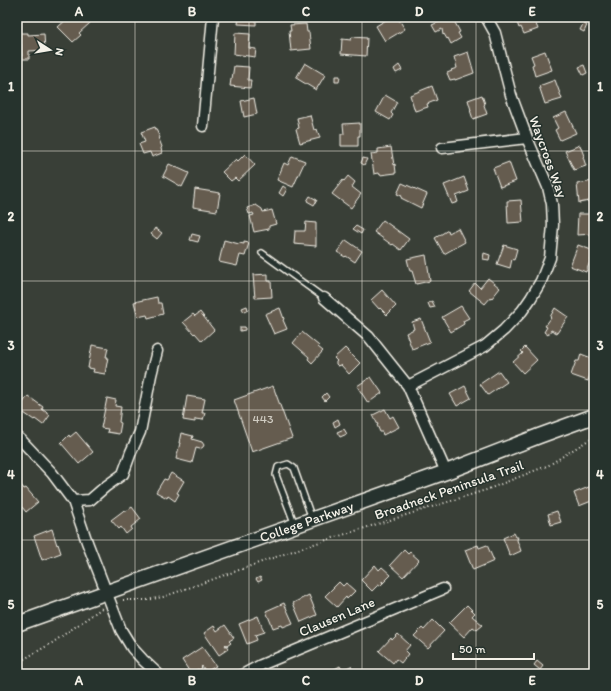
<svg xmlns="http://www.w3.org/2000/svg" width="611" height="691" viewBox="0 0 611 691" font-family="Itim,sans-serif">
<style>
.building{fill:#655b4f;stroke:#f4f1e8}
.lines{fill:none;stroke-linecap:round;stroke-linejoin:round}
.service-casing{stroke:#f4f1e8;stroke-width:8}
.minor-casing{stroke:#f4f1e8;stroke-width:13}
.secondary-casing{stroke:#f4f1e8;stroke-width:17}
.path{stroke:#f4f1e8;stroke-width:2;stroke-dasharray:1 3;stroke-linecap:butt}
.service{stroke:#26332d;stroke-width:5}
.minor{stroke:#26332d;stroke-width:10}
.secondary{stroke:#26332d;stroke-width:14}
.grid{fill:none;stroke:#f4f1e8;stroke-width:1;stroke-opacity:0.55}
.labels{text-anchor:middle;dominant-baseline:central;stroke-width:3;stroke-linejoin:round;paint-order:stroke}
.number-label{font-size:12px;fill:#d0ccc2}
.street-label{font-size:14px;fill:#f4f1e8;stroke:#26332d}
.neatline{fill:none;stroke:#f4f1e8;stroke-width:1.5}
.grid-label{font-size:13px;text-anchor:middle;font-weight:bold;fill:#f4f1e8}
</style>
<rect width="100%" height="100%" fill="#393f37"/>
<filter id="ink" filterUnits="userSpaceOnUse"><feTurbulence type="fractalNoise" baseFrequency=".025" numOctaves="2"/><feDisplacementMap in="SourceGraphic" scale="8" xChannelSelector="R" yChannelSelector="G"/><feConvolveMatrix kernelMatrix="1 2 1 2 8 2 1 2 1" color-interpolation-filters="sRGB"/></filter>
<g filter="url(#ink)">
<!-- building -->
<path class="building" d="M72,17H84L90,23L79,33L81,35L73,42L58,27L67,19L68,21Z
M239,17H256V25L238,24Z
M391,17H397L405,29L385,41L376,26Z
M449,17H452L460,32L458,33L461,38L451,44L448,38L447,39L444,34L443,35L442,29L436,32L432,25Z
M515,17H533L538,29L524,34L521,27L519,28Z
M306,24L307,32H309L311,49L291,51L289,31H291L290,25Z
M583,24L587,25L584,32L580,30Z
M18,33H28V35L44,34L45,50L29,51V59H22L21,44H18Z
M235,33L250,34L249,48L256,49L255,57L234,54Z
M352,37L367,38L366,56L341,54L342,39L351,40Z
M545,51L552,70L535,76L532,65L534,64L531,56Z
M468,52L474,73L455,80V79L450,80L447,73L452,71L451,70L457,68L454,57Z
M305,63L325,75L316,90L296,78Z
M399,65L402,70L396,73L394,69Z
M584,65L587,73L583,75L579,67Z
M234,66L249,67L248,80H251L250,88L230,86L231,79H232Z
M335,76H340L339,82H335Z
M555,80L562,99L545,104L539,86Z
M432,86L437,100L427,104L428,107L415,111L410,95Z
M385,95L397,102L391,113L393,115L390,120L376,112Z
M482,95L485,104L484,105L487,114L473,119L470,110H471L468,100Z
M254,98L257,114L244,117L241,101Z
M566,112L576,133L560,140L555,130L558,128L553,118Z
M310,115L314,130L317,129L320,138L300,143L296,129L299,128L297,118Z
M360,123V136H358V146H341V134H344L343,124Z
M155,127L160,138L159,139L162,147L161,148L162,153L152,157L150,152L143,154L139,144L145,142L141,132Z
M580,145L584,156L583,157L586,166L574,170L565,151Z
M391,147L394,165L395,164L396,173L380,175L379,173L374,174L371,154L378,153V149Z
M245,154L255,165L238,181L235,178L231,181L222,172L236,159L238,161Z
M292,156L305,161L293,187L277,180L284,163L288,165Z
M363,158L367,159L364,165L361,163Z
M509,162L516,181L500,187L493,168Z
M169,164L189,173L182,187L163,176Z
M348,176L355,182L352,187L361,194L351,208L332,194L343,180L344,181Z
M464,177L469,191L456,196L458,202L452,204L444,185Z
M593,181L594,200L579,203L577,184Z
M402,183L427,194L421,208L401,198L402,196L397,194Z
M283,186L287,189L283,196L279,193Z
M195,189L220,193L217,211L193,207Z
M310,196L317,200L314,205L307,201Z
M521,200L523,222L508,223L507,201Z
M256,205L262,209L263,212L272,210L276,224L269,226V229L254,232L250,216L254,215L253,213L249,214L247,208Z
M592,213H594V236H593V234L577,235L578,214H592Z
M383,220L409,239L401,250L393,244L392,245L374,232Z
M306,222L316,223V246L294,244L295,231H305Z
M356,226L363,230L361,234L353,229Z
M155,228L162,233L157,239L151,234Z
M458,228L465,242L444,254L435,238L448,230L449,233Z
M192,234L200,236L198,242L190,240Z
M224,240L239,244V243L244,244V242L249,243L245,256L240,255L237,266L219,262Z
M346,240L362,251L355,262L346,256L345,257L337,252Z
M504,245L517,249L514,260L512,259L510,268L497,264Z
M578,245L594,251L586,272L570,266Z
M484,253L490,255L489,260L483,259Z
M426,255L430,281L416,284L412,271H410L407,259Z
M268,274V281H271L272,297L255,298L253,275Z
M488,278L500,288L492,298L491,297L485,304L469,291L475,283L480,288Z
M382,290L396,306L387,315L380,308L379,309L371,300Z
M157,297L158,303H161L163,314L148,318L147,315L138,317L134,302Z
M432,301L435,307L430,308L428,303Z
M247,306L248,310L244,312L242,308Z
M461,306L469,318L463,321L464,324L451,332L442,317Z
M280,308L284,319L283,320L287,329L274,334L265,314Z
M555,308L568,317L557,333L551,330L548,335L544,332L547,327L545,326L551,318L550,317Z
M200,312L214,330L202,341L195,333L194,334L183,322L193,314L195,316Z
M421,319L430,342L412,349L406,333L414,329L412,322Z
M240,327H245V330L240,331Z
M302,332L319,346L318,347L323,351L312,363L308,359L309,357L293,343Z
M92,345L108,348L106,357H108L105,374L93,372L94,369L88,368Z
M525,347L537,360L523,373L513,362L523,353L521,351Z
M345,348L360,363L349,374L341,365L338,366L336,364V362L337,361L334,358Z
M581,354L594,359V362L588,381L571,375L576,361H579Z
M499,371L507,382L488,395L480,384Z
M371,377L382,393L368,403L357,386Z
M273,386L292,438L252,452L234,400Z
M465,386L471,398L457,406L450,394Z
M326,393L329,397L325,401L322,397Z
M28,396L43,407L42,409L50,415L43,425L35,419L34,420L18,409Z
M187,396L205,399L202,413H205L203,420L195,419V422L183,420Z
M107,398L116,400L115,406L121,407L119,422L121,423L119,434L107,432L108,429L101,428Z
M385,409L390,418L393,416L399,427L383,435L382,432H380L377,425H378L373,415Z
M338,419L340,424L335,427L333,422Z
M344,429L347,434L340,437L337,432Z
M76,432L93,452L79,464L61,443L69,435L70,437Z
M181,433L193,436L192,439L202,442L204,445L203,447L200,449L196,448L192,463L176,459L180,443H179Z
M171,473L184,481L177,493L179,494L175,501L168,496L167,498L156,492L164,479L167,480Z
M18,481L24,489L26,488L38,502L26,512L17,501V482Z
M594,485V500L579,506L574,493Z
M132,507L141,519L131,527L132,529L126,534L121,527L119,529L111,520L123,511L124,510L125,512Z
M557,511L561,522L551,525L548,514Z
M52,529L57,545L58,544L61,553L42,560L34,536Z
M514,533L516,537H518L517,540L521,551L510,556L503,538Z
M478,545L479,548L487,545L494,561L473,570L465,550Z
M404,550L408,554L410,552L419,560L403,577L390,565Z
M375,565L379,570L382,567L391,575L383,583L382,581L383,583L380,586L378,585L372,591L361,580Z
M260,577L262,580L258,582L256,579Z
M339,582L343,586L346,583L355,591L347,599L346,597L337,607L325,596Z
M309,595L317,615L301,622L293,603Z
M284,603L293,623L283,627L282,625L273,628L266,611Z
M467,605L475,613L472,616L483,625L477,630L473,627L464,637L449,623Z
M258,616L264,632L255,635L257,640L247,644L239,624Z
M433,620L444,631L428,648L414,636L422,628L424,630Z
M225,625L234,638L229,641L231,643L227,646L226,644L225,645L228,649L219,655L204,633L214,626L217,631Z
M398,634L410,645L405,651L408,654L401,663L396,659L393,663L379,651L391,638L392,640Z
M202,647L216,666L206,672L202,666L201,667L202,668L199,670L198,669L191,674L182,660Z
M537,661L543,666L540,670L534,665Z
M340,666L342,670L351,666L354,674H332L331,671Z"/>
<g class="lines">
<!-- service casing -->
<g class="service-casing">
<path id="service" d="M262,253L324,298
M295,525L276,475L278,467L288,464L294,468L312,519"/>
</g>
<!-- minor casing -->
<g class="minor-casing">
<path id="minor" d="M203,126L213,17
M442,148L527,138
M324,298L369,337L408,386L446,472
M408,386L485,346L504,330L522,311L531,298L541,281L550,258L553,225L552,204L548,187L527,138L511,95L495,33L486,17
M17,437L21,440L52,473L73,501L87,542L121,630L132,648L143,660L158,674
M73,501L90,500L105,487L123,474L131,452L140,432L151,375L157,351
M244,674L261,665L443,589"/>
</g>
<!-- secondary casing -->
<g class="secondary-casing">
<g id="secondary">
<path id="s1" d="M17,624L446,472L539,436L594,416"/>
</g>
</g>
<!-- path -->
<path class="path" d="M123,600H147L163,597L301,548L486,490L549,465L587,441L594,438
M17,663L52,643L102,608"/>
<!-- service -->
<use href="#service" class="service"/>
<!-- minor -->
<use href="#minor" class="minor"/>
<!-- secondary -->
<use href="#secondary" class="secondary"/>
</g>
</g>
<!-- grid -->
<path class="grid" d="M135,17V674M249,17V674M362,17V674M476,17V674M17,151H594M17,281H594M17,410H594M17,540H594"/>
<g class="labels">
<!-- number labels -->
<g class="number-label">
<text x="263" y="419">443</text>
</g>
<!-- street labels -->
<g class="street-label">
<text transform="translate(548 157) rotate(70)">Waycross Way</text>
<text transform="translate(449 490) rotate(-19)">Broadneck Peninsula Trail</text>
<text stroke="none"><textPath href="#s1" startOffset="307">College Parkway</textPath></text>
<text transform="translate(337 617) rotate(-23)">Clausen Lane</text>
</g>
</g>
<!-- margin -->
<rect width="611" height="691" fill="none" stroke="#26332d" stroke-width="44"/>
<!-- north arrow -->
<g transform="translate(50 50) rotate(102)" stroke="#26332d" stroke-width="3" paint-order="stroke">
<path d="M0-3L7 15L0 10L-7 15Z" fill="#f4f1e8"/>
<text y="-6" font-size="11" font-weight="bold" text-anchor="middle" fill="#f4f1e8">N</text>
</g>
<!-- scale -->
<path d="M453 653v6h81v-6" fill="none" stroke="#f4f1e8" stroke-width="2"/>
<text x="459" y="653" font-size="12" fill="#f4f1e8" stroke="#26332d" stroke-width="3" paint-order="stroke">50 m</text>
<rect x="22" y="22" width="567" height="647" class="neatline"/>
<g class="grid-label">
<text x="79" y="16">A</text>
<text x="192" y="16">B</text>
<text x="306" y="16">C</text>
<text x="419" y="16">D</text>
<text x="532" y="16">E</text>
<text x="11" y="91">1</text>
<text x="600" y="91">1</text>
<text x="11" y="221">2</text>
<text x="600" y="221">2</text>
<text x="11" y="350">3</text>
<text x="600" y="350">3</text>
<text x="11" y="479">4</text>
<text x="600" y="479">4</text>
<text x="11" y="609">5</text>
<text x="600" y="609">5</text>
<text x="79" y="685">A</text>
<text x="192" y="685">B</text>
<text x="306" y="685">C</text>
<text x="419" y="685">D</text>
<text x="532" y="685">E</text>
</g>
</svg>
